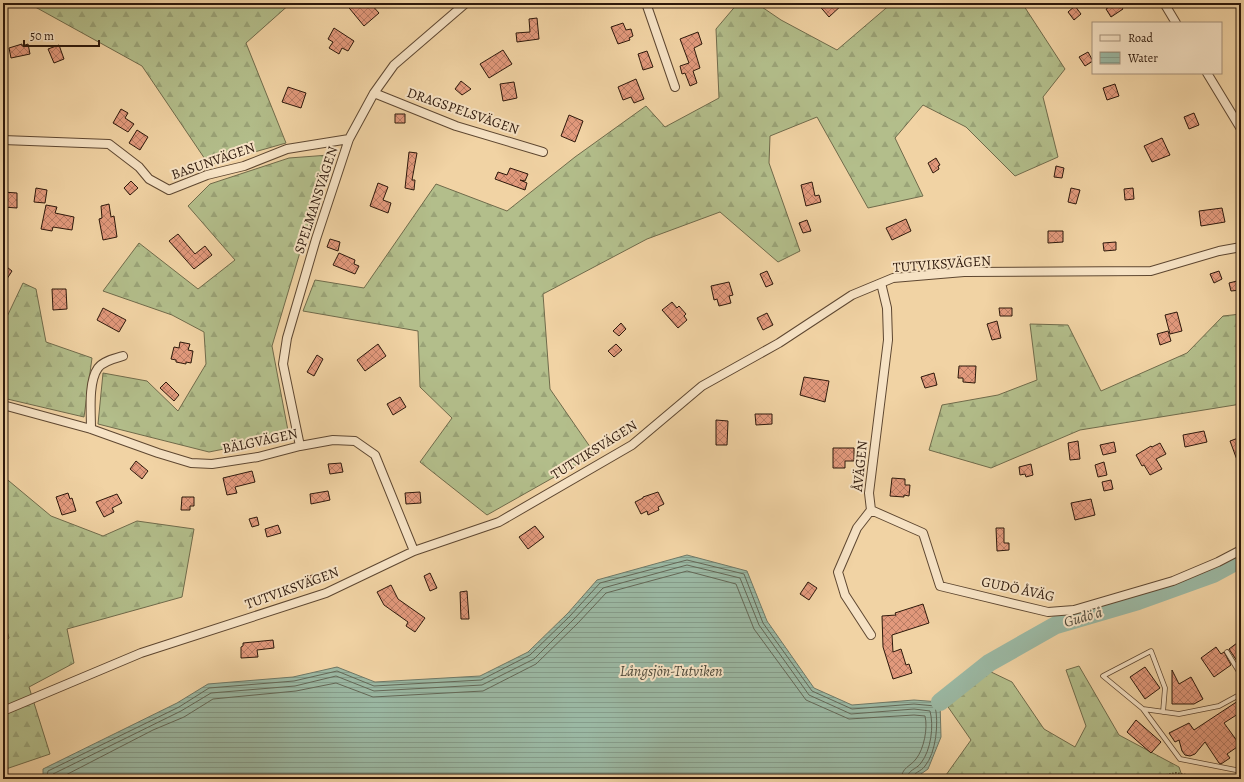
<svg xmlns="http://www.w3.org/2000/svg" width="1244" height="782" viewBox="0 0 1244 782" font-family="Alegreya,serif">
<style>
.forest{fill:url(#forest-firs);stroke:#706b4b}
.water{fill:url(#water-rules);stroke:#6f7866}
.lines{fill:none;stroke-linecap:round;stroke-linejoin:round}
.shore{stroke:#646857;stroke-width:1}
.river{stroke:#9bb8a3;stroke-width:18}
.building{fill:url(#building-cross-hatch);stroke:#2d180b}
.service-casing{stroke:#5e4731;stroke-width:5.5}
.minor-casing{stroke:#5e4731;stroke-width:10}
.path{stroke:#2d180b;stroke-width:2;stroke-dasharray:1 2;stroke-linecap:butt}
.service{stroke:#f6e2c4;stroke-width:4}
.minor{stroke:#f6e2c4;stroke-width:8}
.labels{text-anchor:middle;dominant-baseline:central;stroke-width:4;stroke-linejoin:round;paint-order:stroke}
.street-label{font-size:14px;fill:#2d180b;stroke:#f6e2c4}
.water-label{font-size:15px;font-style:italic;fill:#4e4839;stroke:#f6e2c4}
</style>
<defs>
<pattern id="forest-firs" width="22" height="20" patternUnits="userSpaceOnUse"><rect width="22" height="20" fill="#b3be8b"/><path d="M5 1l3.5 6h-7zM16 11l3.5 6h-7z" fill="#9aa377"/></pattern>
<pattern id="water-rules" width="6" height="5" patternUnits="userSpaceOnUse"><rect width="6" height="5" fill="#9bb8a3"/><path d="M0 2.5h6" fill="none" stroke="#869d8b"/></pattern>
<pattern id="building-cross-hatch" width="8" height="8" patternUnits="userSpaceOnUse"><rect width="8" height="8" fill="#e2997c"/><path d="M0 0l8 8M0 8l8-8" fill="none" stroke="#b87c64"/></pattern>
</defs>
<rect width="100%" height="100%" fill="#f1d3a4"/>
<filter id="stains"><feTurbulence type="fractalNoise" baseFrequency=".005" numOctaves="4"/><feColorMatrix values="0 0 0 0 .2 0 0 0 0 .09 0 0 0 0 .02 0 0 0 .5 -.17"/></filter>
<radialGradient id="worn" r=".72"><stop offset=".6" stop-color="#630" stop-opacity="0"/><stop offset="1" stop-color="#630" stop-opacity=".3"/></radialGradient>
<!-- forest -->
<path class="forest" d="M28,3H291L246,43L286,143L209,165L142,66Z
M738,3H756L781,20L837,50L892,3H1022L1065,69L1043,97L1058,157L1015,176L966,127L923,105L895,138L923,196L868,208L817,117L770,136L769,163L800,251L778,262L720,212L647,239L543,294L550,389L595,454L487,515L420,462L452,418L420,387L418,331L303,311L315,280L364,288L436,184L507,211L575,157L646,106L665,127L719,98L716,29Z
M329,155L272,346L289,436L209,452L98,424L103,373L147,381L178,411L206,364L204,332L172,315L103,291L139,243L198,289L235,260L188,206L210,184L289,158Z
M23,283L36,289L46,342L92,358L84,417L3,398V325Z
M1241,314V404L1080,430L991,468L929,450L942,405L998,395L1037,380L1030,324L1068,325L1101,391L1187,353L1223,316Z
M3,476L51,516L103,536L137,521L194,529L182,597L67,629L74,663L29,687L50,754L3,770V642L9,638L3,616Z
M1079,666L1119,735L1179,767L1183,779H938L946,775L971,740L946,704L989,671L1012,682L1044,729L1075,747L1086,726L1066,670Z"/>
<!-- water -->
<path class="water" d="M687,555L747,571L767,621L814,688L852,705L914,700L940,702L941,737L928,769L914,779H43V769L177,703L208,684L293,677L337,667L375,682L480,676L528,652L568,613L597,580Z"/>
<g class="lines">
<!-- shore -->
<path class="shore" d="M46,779L48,771L179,707L209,688L294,681L337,671L374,686L481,680L530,655L570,616L600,583L687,560L744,574L763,623L812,691L852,709L914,704L935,706C939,723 936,753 925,766C921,772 913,772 912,779
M52,779L53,774L181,711L211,693L295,686L336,676L374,691L482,685L534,659L574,619L603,588L687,565L740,578L759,625L809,695L851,714L914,709L930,711C934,726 931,750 921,763C916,770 908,769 907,779
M58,779L153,730L184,717L213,699L296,691L336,683L373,697L483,691L536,664L578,623L606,593L687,571L736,584L754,629L806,700L849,719L914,715L925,716C928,728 924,749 916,759C910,767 902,767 901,779"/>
<!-- river -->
<path class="river" d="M940,702L989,663L1056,625L1138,601L1213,574L1241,559"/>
</g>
<!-- building -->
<path class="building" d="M345,3H370L379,13L364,26Z
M817,3H844L829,17Z
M1109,3H1119L1123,9L1111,17L1106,9L1111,6Z
M1075,6L1081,14L1074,20L1068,12Z
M537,18L539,39L517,42L516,33L530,32L529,19Z
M623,23L626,30L631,29L633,36L629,38L630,40L618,44L611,27Z
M334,28L354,41L348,51L342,48L339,54L329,48L333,42L328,39Z
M698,32L702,44L694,48L700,68L693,71L697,83L690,86L685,73L682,74L680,66L689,63L680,39Z
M22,44V46L28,44L30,54L11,58L9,48Z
M59,45L64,59L54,63L48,49Z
M503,50L512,64L489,78L480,64Z
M647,51L653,67L643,70L638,54Z
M1088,52L1093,61L1085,66L1079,57Z
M636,79L644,99L634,103L631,97L623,100L618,87Z
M461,81L471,89L462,95L455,89Z
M514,82L517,98L503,101L500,84Z
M1115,84L1119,96L1107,100L1103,88Z
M288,87L306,93L301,108L282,102Z
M121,109L128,113L125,118L134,124L128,132L113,123Z
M1194,113L1199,125L1189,129L1184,117Z
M395,114H405V123H395Z
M569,115L583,121L575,142L561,136Z
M137,130L148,137L140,150L129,143Z
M1162,138L1170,155L1152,162L1144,146Z
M409,152L417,153L412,180H415L414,190L405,188Z
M936,158L940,165L938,166L939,169L933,173L928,163Z
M1056,166L1064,168L1062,178L1054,177Z
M510,168L528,174L525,181L520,180L527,183L525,190L495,179L498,172L507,175Z
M131,181L138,188L130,195L124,188Z
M812,182L815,196L819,195L821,202L806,206L801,185Z
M378,183L388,187L383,200L391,203L388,213L370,206Z
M36,188L47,190L45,203L34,202Z
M1071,188L1080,190L1076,204L1068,202Z
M1133,188L1134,199L1125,200L1124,189Z
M3,192L17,193V208L3,207Z
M109,204L111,217L114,216L117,237L103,240L99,219L102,218L101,206Z
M46,205L57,207L55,213L74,217L72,230L53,227L52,231L41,229Z
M1222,208L1225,222L1201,226L1199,211Z
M906,219L911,231L892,240L886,228Z
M807,220L811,231L803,233L799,223Z
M1048,231H1063V242L1048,243Z
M178,234L195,254L205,246L212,255L194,269L169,241Z
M330,239L340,242L338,251L327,247Z
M1116,242V250L1104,251L1103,243Z
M339,253L355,260L354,264L359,266L355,274L333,265Z
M3,264L12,271L3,285Z
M767,271L773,284L766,287L760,274Z
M1219,271L1222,279L1214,283L1210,274Z
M1241,280V290L1231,291L1229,283Z
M729,282L733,295L729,296L731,303L719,306L717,299L714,300L711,286Z
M52,289H66L67,309L53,310Z
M672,302L677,308L679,306L686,314L684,316L687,320L678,328L662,310Z
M103,308L126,320L119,332L97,320Z
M999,308H1012V316H1000Z
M1177,312L1182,331L1170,334L1165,315Z
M767,313L773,325L763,330L757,318Z
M997,321L1001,338L992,340L987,324Z
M621,323L626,329L619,336L613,331Z
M1168,331L1171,341L1160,345L1157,334Z
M180,342L190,344L188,350L193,351L191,363L186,362V364L176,362V360L171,359L174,347L179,348Z
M378,344L386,356L365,371L357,360Z
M616,344L622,350L614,357L608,351Z
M317,355L323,359L314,376L307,372Z
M959,366H976L975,383L963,382V378H958Z
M934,373L937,385L925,388L921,377Z
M804,377L829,381L825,402L800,395Z
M166,382L179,395L174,401L160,388Z
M400,397L406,407L393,415L387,404Z
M755,414H772V424L756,425Z
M716,420L728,421L727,445H716Z
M1204,431L1207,442L1185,447L1183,435Z
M1241,437V468H1240L1230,441Z
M1078,441L1080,459L1070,460L1068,443Z
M1114,442L1116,452L1103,455L1100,445Z
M1160,443L1166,454L1156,459L1162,469L1150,475L1144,465L1142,466L1136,455L1151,446L1152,447Z
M833,448H854V461H845V468H833Z
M136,461L148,471L142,479L130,469Z
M1104,462L1107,475L1098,477L1095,465Z
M341,463L343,472L330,474L328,464Z
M1031,464L1033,475L1026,477L1025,474L1020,475L1019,467Z
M252,471L255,482L235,487L237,493L227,495L223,478Z
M892,478L905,479V485H910L909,496L904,495V497L890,496Z
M1111,480L1113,489L1104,491L1102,482Z
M328,491L330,500L311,504L310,494Z
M420,492L421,503L406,504L405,493Z
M658,492L664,504L658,507L659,510L648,515L647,511L641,514L635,502L643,498V497Z
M68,493L70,499L72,498L76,511L62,515L56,497Z
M117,494L122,503L112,508L114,512L104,517L96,502Z
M182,497H194V506H190V510H181Z
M1091,499L1095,515L1075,520L1071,503Z
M257,517L259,525L252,527L249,519Z
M278,525L281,533L267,537L265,529Z
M535,526L544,537L528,549L519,537Z
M996,528H1004V543H1009V550L997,551Z
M319,573L322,582L308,586L306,577Z
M430,573L437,588L430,591L424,576Z
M808,582L817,588L809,600L800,594Z
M391,585L398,599L425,618L415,632L406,626L408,622L384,605L377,592Z
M467,591L469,619H461L460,592Z
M923,604L929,623L892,635L893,652L901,649L906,665L909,664L912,673L893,679L883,647L882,616L896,615L895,613Z
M273,640L274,648L257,650L258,657L241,658V647L243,646V643Z
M1241,640V658L1237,661L1229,649Z
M1216,647L1221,654L1224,652L1231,665L1214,677L1201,658Z
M1145,667L1160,688L1145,699L1130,677Z
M1172,670L1179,684L1191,677L1203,699L1194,704H1172Z
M1241,699V712L1224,723L1240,745L1227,754L1230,758L1221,764L1219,763L1205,742L1195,754L1190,756L1185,755L1182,751L1179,740L1175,742L1169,733L1189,723L1194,730Z
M1136,720L1161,742L1151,753L1127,732Z"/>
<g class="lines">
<!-- service casing -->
<g class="service-casing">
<path id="service" d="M1227,652L1241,675
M1143,709L1180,759L1241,771
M1163,712L1165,688L1151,651L1103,676L1143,709L1179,714L1219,706L1241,694"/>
</g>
<!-- minor casing -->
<g class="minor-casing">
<path id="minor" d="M646,3L675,87
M1164,3L1176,23
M1207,73L1241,129
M374,93L456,126L543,152
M3,140L109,144L139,167L149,179L169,190L207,175L244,166L287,149L349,139
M3,405L91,429L158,453L191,463L212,464L258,457L300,446L333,440L355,441L375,455L414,551
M91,429C91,412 88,382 98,368C103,361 116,358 123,356
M300,446L283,364L287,338L316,239L349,139L374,93L394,65L466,3
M871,510L923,533L940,586L1048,612L1074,610L1173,581L1218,562L1241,550
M871,635L845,595L838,572L857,528L871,510L869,493L888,340L887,308L881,283
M3,711L141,653L326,593L414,551L499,522L632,445L702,386L779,343L852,295L893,278L964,272L1151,271L1219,251L1241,247"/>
</g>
<!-- path -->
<path class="path" d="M1146,779L1176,773L1210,779"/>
<!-- service -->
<use href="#service" class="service"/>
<!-- minor -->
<use href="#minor" class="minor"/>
</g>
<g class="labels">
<!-- street labels -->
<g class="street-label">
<text transform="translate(463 111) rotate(19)">DRAGSPELSVÄGEN</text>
<text transform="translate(213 161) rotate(-19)">BASUNVÄGEN</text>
<text transform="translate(316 200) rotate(-72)">SPELMANSVÄGEN</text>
<text transform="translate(942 264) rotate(-4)">TUTVIKSVÄGEN</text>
<text transform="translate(260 441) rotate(-12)">BÄLGVÄGEN</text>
<text transform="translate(594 450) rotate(-32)">TUTVIKSVÄGEN</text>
<text transform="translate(860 466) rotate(-84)">ÅVÄGEN</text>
<text transform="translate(292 588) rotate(-20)">TUTVIKSVÄGEN</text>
<text transform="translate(1018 589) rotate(12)">GUDÖ ÅVÄG</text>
</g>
<!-- water labels -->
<g class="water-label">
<text transform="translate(1083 617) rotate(-16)">Gudö å</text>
<text x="671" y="671">Långsjön-Tutviken</text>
</g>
</g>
<!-- margin -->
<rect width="1244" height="782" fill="none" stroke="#f1d3a4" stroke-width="16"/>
<rect x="4" y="4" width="1236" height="774" fill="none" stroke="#2d180b" stroke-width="2"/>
<rect x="8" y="8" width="1228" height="766" fill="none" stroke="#2d180b"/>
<!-- legend -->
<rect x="1092" y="22" width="130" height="52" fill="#f6e2c4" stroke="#a6917a"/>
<rect x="1100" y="35" width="20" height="6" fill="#f6e2c4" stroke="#a6917a"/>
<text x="1128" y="42" font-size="12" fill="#2d180b">Road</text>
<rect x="1100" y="52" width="20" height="12" fill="url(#water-rules)" stroke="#a6917a"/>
<text x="1128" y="62" font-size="12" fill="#2d180b">Water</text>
<!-- scale -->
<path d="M24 40v6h75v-6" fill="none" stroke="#2d180b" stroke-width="2"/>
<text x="30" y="40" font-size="12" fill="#2d180b" stroke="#f6e2c4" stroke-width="3" paint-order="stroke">50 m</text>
<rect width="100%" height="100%" filter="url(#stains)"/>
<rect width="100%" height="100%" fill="url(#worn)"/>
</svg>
